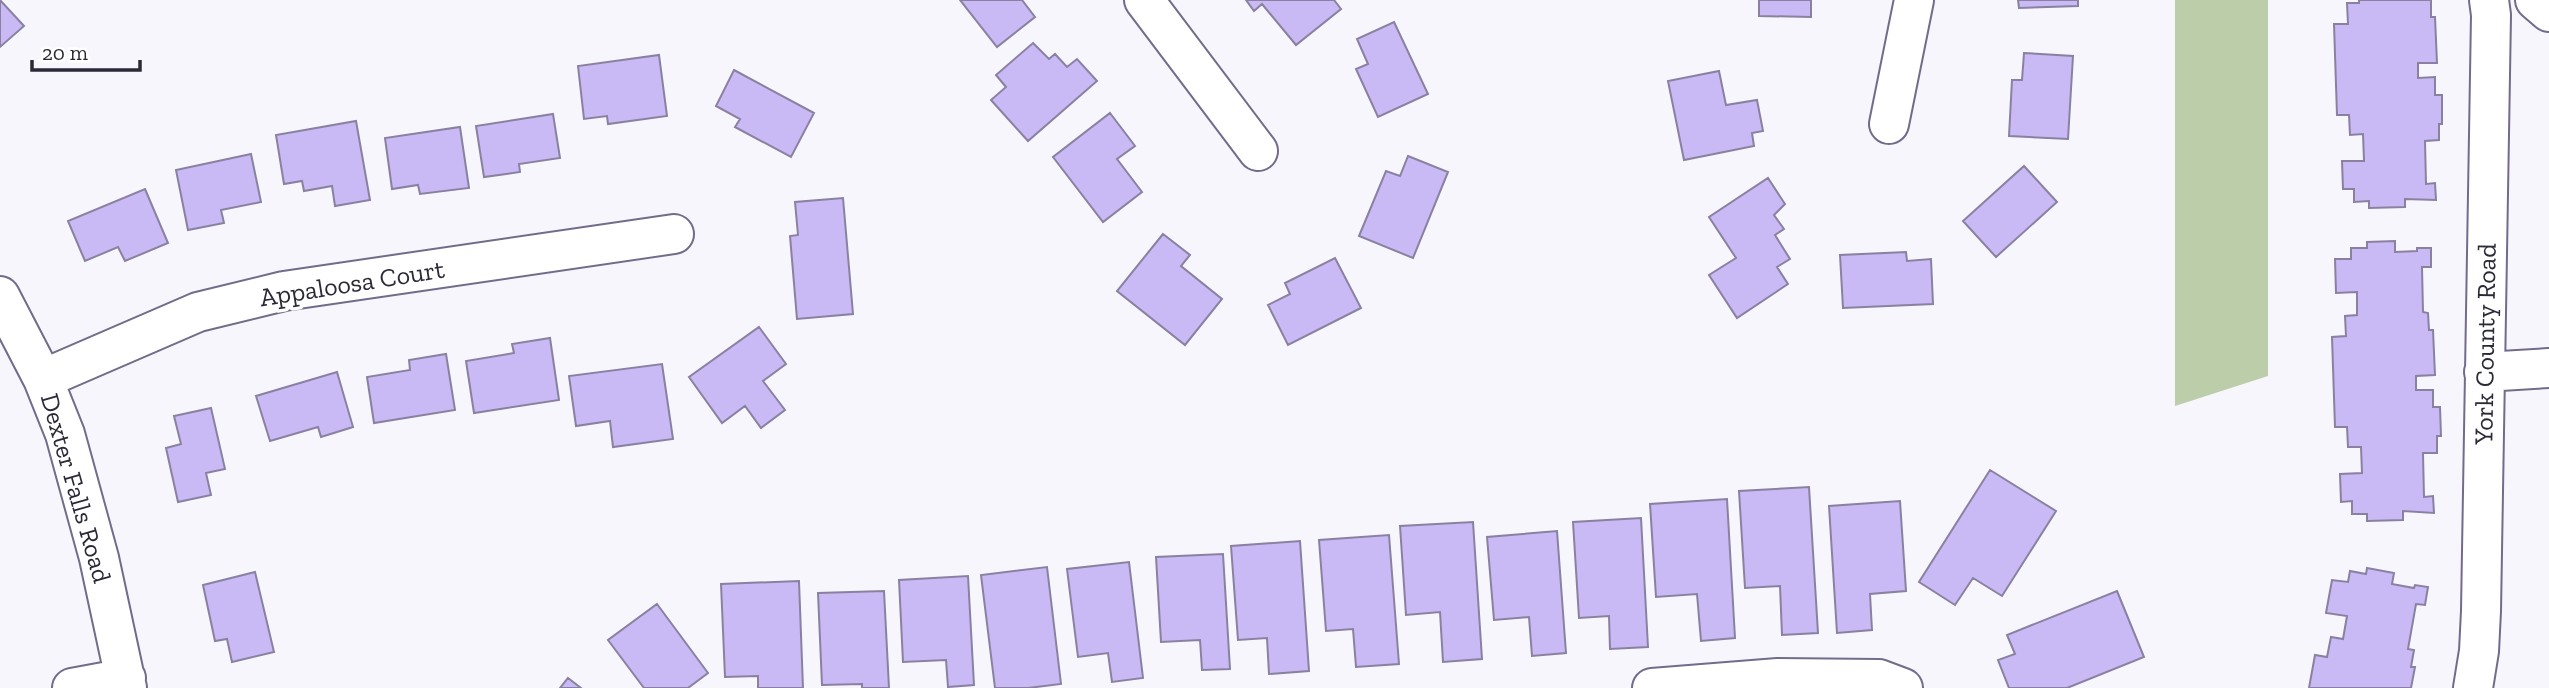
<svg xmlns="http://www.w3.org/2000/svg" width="2549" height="688" viewBox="0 0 2549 688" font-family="'Zilla Slab',serif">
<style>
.green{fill:#bccda9}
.building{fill:#c9b9f5;stroke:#8a81a1;stroke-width:2}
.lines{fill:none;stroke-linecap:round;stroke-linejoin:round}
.minor-casing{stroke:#736b8a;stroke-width:42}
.minor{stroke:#fff;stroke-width:38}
.labels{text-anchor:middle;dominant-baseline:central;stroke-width:7;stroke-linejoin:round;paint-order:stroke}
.street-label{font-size:26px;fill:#2c2936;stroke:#fff}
</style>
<rect width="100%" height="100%" fill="#f8f6fd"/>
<!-- green -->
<path class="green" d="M2175,0H2268V376L2175,406Z"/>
<!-- building -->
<path class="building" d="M0,0L24,26L0,47Z
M960,0H1022L1035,17L997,47Z
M1246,0H1334L1341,9L1296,45L1262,4L1254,11Z
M1759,0H1811V17L1759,16Z
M2018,0H2078V6L2019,8Z
M2359,0H2431V17H2435L2437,63H2418V78L2435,77V95H2442V124H2439V140L2425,141L2426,184L2435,183L2436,200L2405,199V207L2369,208V201L2354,202V189H2343L2342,161H2364L2363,134L2350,135L2349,115H2337L2334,24H2348L2347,3H2359Z
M1394,22L1428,94L1378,117L1356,69L1368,64L1357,39Z
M1033,43L1049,59L1055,54L1067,67L1077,59L1097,81L1028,141L991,100L1006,87L996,75Z
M2024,53L2073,56L2068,139L2009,136L2012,80H2022Z
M659,55L667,116L608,124L607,116L584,119L578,66Z
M734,70L814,113L791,157L735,127L740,119L716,106Z
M1719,71L1726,105L1757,100L1763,131L1752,133L1754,146L1684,160L1668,81Z
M1110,113L1135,146L1117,159L1142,192L1103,222L1053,157Z
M553,114L560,158L519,164L520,172L484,177L476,126Z
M356,121L370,200L335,206L332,186L304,191L302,181L284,184L276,135Z
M460,127L469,188L420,194L418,185L392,189L385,138Z
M251,154L261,202L221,210L224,223L188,230L176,170Z
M1408,156L1448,172L1413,258L1359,236L1386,171L1400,176Z
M2024,166L2057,202L1996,257L1963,221Z
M1768,178L1785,204L1774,215L1784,229L1775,235L1790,259L1777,267L1788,284L1737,318L1709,275L1736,258L1709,217Z
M145,189L168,243L125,261L118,247L85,261L68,221Z
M843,198L853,314L797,319L790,236L798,235L795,202Z
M1163,234L1190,255L1181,266L1222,299L1185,345L1117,291Z
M2395,241V252L2417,251V248H2431V267H2422L2423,312L2428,313L2429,330H2433L2435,375L2416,376V390H2433V407H2440L2441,436H2437V453H2423L2424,497L2433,496L2434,513L2403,511V520L2367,521V514H2352V501L2341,502L2340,474L2362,473L2361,447H2348L2347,427H2335L2332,337L2346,336L2345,316L2357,315V292L2336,293L2335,259H2351V248H2367V242Z
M1906,252L1907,261L1931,259L1933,304L1843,308L1840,255Z
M1335,258L1361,308L1288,345L1268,305L1290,294L1285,283Z
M759,327L786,364L763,381L785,410L761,428L745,406L722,423L689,377Z
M550,338L559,400L474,413L466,361L514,353L512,344Z
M446,354L455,410L374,423L367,377L410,370L409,360Z
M662,364L673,439L613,447L610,421L576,426L569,376Z
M337,372L353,427L321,437L318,427L270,441L256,396Z
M211,408L225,469L206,473L211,495L178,502L166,448L181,444L174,416Z
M1990,470L2056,511L2002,596L1973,578L1955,605L1919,582Z
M1809,487L1818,633L1782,635L1780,586L1745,588L1739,491Z
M1727,499L1735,638L1701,641L1697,594L1656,597L1650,504Z
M1900,501L1906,591L1870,594L1872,630L1837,633L1829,506Z
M1641,518L1648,647L1610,649L1609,616L1579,618L1573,522Z
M1473,522L1482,659L1443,662L1440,612L1406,615L1400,526Z
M1557,531L1566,653L1532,656L1529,617L1494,620L1487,537Z
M1389,535L1399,664L1356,667L1353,629L1326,631L1319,540Z
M1300,541L1309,671L1269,674L1267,638L1238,640L1231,546Z
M1223,554L1230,669L1202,670L1200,640L1161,642L1156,557Z
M1129,562L1143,678L1112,682L1108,653L1078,657L1067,569Z
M1047,567L1061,684L1028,688H995L981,575Z
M2367,568L2394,573L2392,584L2414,588L2415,585L2428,587L2425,605L2416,604L2408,649L2414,650L2411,667H2415L2411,688H2309L2315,655L2327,657L2331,637L2343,639L2347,616L2326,613L2332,580L2348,582L2350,571L2366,574Z
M255,572L274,652L232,662L227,639L215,641L203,585Z
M968,576L974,685L948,687L946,660L903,662L899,580Z
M799,581L803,688H758V676L725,677L721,584Z
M884,591L889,688H862V684L822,685L818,593Z
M2117,591L2144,657L2067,688H2009L1998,660L2015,654L2007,635Z
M657,604L708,673L688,688H644L608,640Z
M568,678L581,688H560Z"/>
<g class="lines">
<!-- minor casing -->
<g class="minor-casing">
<path id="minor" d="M1144,0L1258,151
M2535,0L2549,12
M1889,124L1914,0
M0,296L43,379L65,434L99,558L127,688
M2484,372L2549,368
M43,379L198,312L284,291L674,234
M72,688L126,678
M1652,688L1778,678L1879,679L1903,688
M2473,688L2479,651L2481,611L2491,15L2489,0"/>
</g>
<!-- minor -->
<use href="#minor" class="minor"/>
</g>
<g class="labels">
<!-- street labels -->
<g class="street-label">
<text transform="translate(352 283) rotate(-9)">Appaloosa Court</text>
<text transform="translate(2485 344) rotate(-89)">York County Road</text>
<text transform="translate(76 488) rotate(74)">Dexter Falls Road</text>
</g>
</g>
<!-- scale -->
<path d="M32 60v10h108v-10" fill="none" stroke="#2c2936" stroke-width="3.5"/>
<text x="42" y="60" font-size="21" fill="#2c2936" stroke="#ffffff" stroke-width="5" paint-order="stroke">20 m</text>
</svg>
